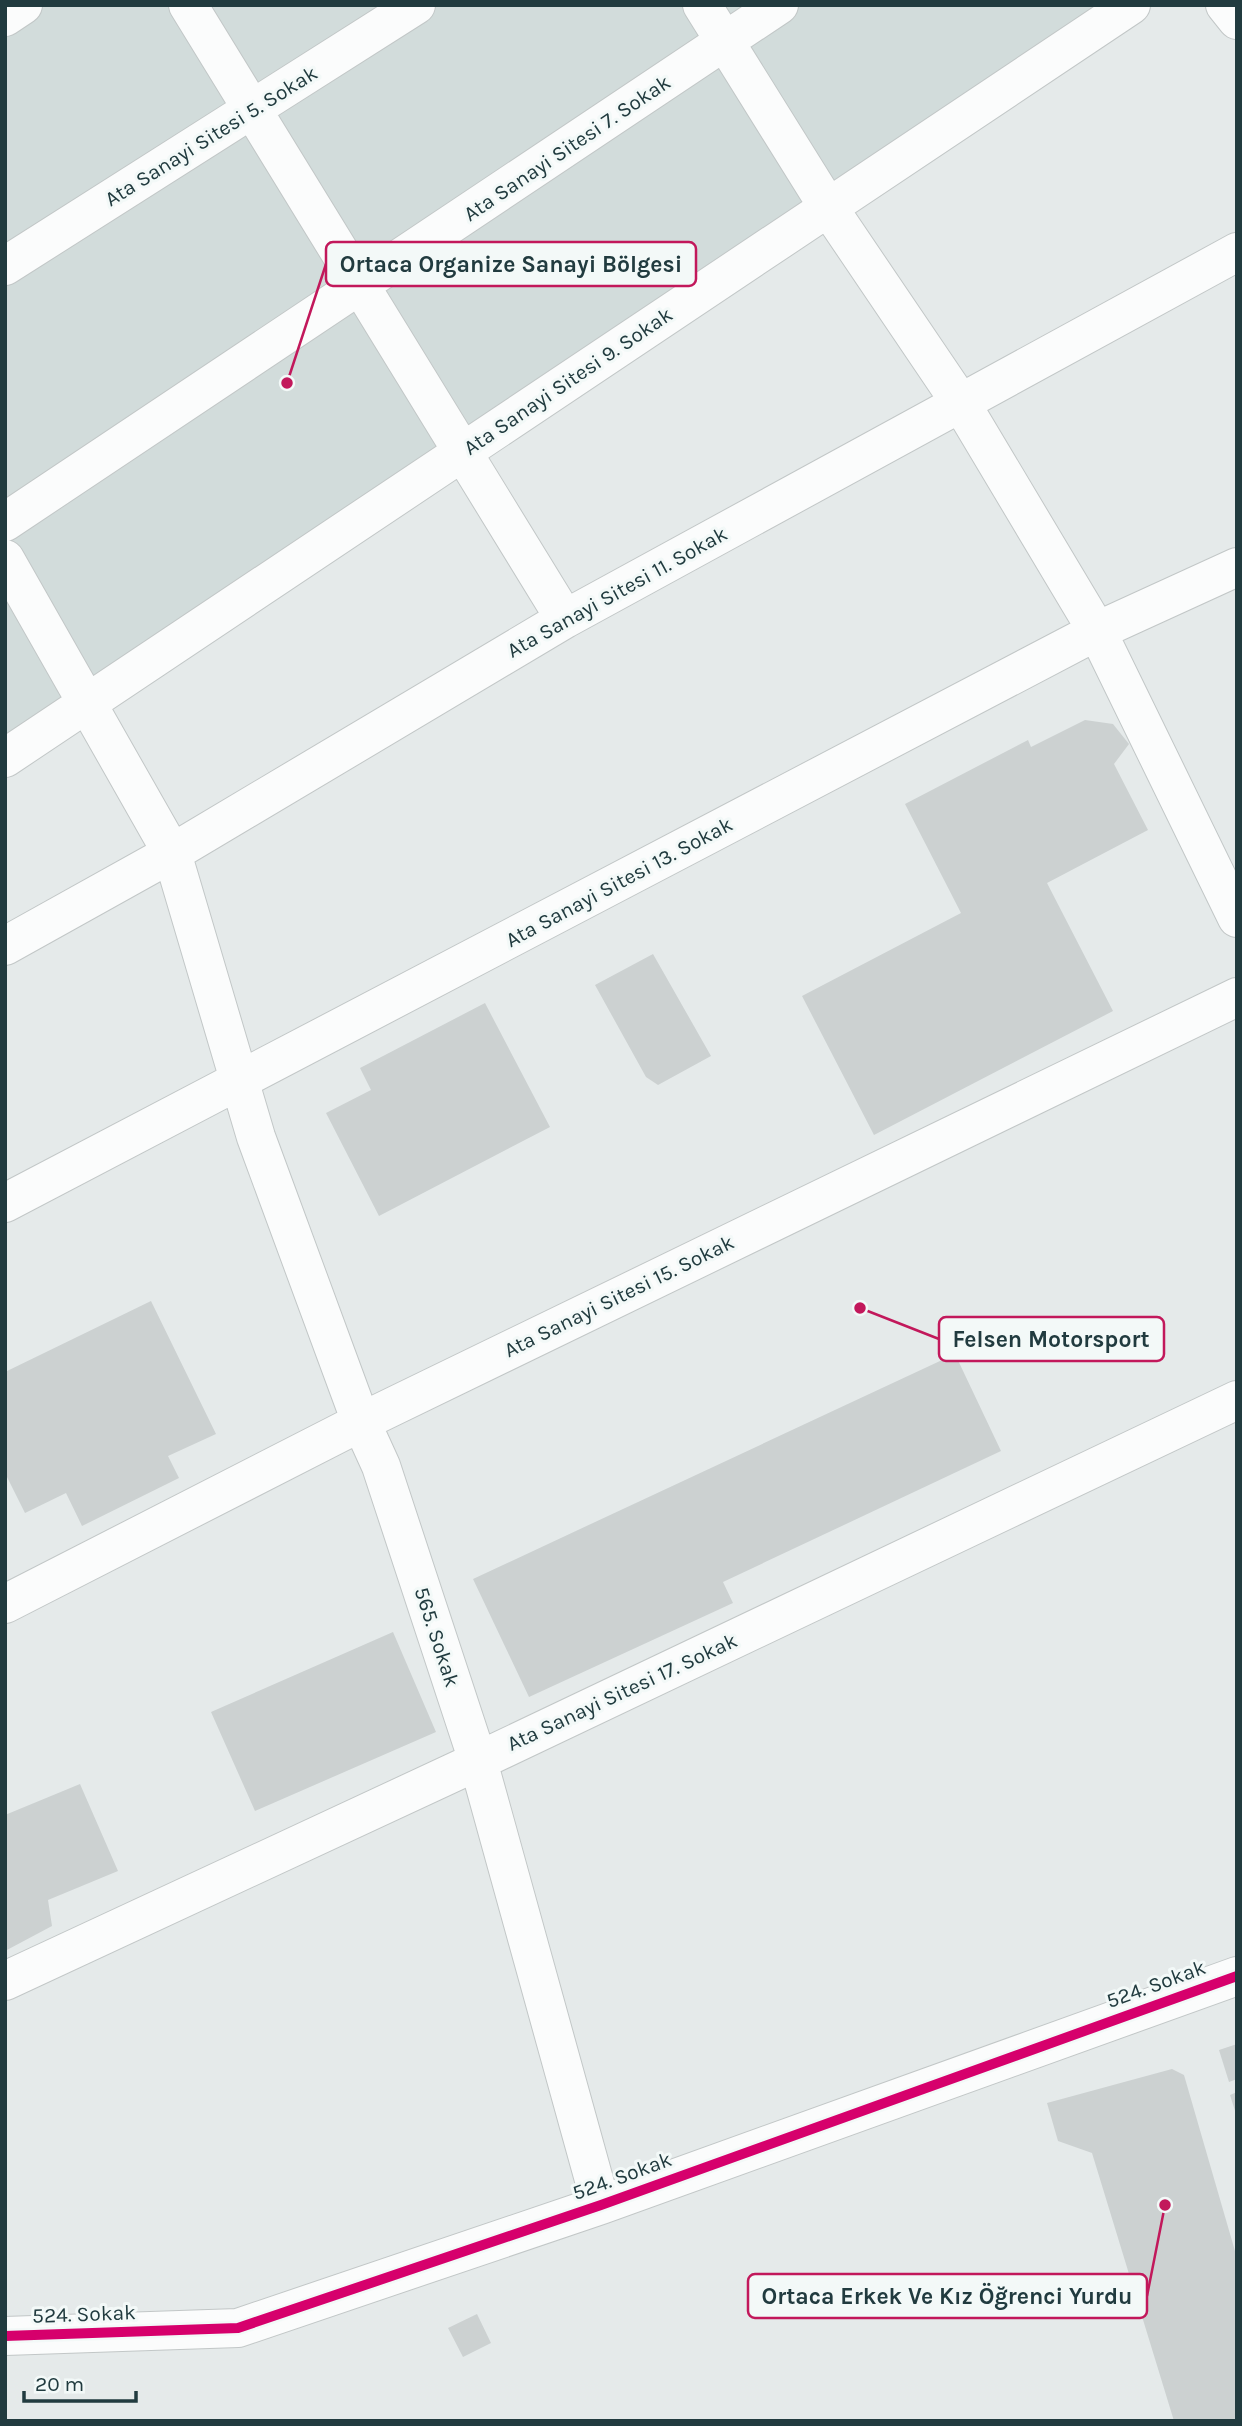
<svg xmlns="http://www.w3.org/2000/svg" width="1242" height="2426" viewBox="0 0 1242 2426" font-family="Karla,sans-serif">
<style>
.built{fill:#d2dcdb}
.building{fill:#ccd1d1}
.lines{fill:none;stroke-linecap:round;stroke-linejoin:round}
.minor-casing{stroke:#c2c7c7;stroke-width:40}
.minor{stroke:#fbfcfc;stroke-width:38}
.cycleway-casing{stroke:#f3f9f8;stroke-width:15}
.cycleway{stroke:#d6006c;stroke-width:10}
.labels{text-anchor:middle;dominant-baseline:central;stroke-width:6;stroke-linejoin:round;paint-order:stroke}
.street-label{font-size:21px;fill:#213b3f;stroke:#f3f9f8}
.leader{fill:none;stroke:#c2185b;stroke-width:2.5}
.callout-dot{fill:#c2185b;stroke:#f3f9f8;stroke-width:2.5}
.callout{fill:#f3f9f8;stroke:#c2185b;stroke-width:2.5}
.callout-label{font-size:23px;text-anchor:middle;font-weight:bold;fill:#213b3f}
</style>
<rect width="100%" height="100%" fill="#e5eaea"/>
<!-- built -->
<path class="built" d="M5,5H1133L5,762Z"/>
<!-- building -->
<path class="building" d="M1085,720L1113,724L1129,744L1114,764L1148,830L1047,883L1113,1011L874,1135L802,996L961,913L905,804L1028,740L1031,747Z
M653,954L711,1056L658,1085L646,1077L595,985Z
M485,1003L550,1127L379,1216L326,1113L371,1090L360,1068Z
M151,1301L216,1434L168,1456L179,1478L82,1526L66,1493L25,1513L5,1473V1372Z
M955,1354L1001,1451L723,1582L733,1603L529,1697L473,1579Z
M393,1632L436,1732L255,1811L211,1712Z
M80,1784L118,1871L48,1900L52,1926L5,1951V1815Z
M1237,2044V2079L1229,2082L1219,2050Z
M1172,2069L1184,2075L1237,2258V2421H1174L1092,2153L1058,2141L1047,2103Z
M1237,2092V2114H1236L1230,2095Z
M477,2314L491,2343L463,2357L448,2328Z"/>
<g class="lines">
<!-- minor casing -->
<g class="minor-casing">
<path id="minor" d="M188,5L565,619
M702,5L828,207L962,405L1097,631L1237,918
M1225,5L1237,20
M5,17L23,5
M5,266L416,5
M5,522L779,5
M5,559L172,853L256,1137L361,1422L381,1466L478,1761L601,2205
M5,758L1131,5
M5,946L172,853L565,619L1237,252
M5,1203L1097,631L1237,567
M5,1604L361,1422L1237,997
M5,1981L478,1761L1237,1400
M5,2336L238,2328L601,2205L1237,1976"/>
</g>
<!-- minor -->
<use href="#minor" class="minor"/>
<!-- cycleway casing -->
<g class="cycleway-casing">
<path id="cycleway" d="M5,2336L238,2328L601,2205L1237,1976"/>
</g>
<!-- cycleway -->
<use href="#cycleway" class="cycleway"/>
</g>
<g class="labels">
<!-- street labels -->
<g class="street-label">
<text transform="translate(211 136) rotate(-32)">Ata Sanayi Sitesi 5. Sokak</text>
<text transform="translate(567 148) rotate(-34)">Ata Sanayi Sitesi 7. Sokak</text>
<text transform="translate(568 381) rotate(-34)">Ata Sanayi Sitesi 9. Sokak</text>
<text transform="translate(617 592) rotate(-29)">Ata Sanayi Sitesi 11. Sokak</text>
<text transform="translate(619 882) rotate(-28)">Ata Sanayi Sitesi 13. Sokak</text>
<text transform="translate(619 1296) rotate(-26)">Ata Sanayi Sitesi 15. Sokak</text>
<text transform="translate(437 1637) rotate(72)">565. Sokak</text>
<text transform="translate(622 1692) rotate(-25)">Ata Sanayi Sitesi 17. Sokak</text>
<text transform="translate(1156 1984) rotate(-20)">524. Sokak</text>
<text transform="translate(622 2176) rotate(-20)">524. Sokak</text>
<text transform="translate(84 2314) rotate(-2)">524. Sokak</text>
</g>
</g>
<!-- callouts -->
<path class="leader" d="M287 383L326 264M860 1308L939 1339M1165 2205L1147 2296"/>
<g class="callout-dot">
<circle cx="287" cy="383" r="7"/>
<circle cx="860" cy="1308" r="7"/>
<circle cx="1165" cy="2205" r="7"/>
</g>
<g class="callout">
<rect x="326" y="242" width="370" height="44" rx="7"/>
<rect x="939" y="1317" width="225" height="44" rx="7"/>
<rect x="748" y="2274" width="399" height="44" rx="7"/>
</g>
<g class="callout-label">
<text x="511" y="272">Ortaca Organize Sanayi Bölgesi</text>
<text x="1051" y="1347">Felsen Motorsport</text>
<text x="947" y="2304">Ortaca Erkek Ve Kız Öğrenci Yurdu</text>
</g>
<!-- border -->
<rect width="1242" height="2426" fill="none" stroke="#213b3f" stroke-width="14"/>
<!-- scale -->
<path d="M24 2391v10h112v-10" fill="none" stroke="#213b3f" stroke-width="3.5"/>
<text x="35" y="2391" font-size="21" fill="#213b3f" stroke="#f3f9f8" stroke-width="5" paint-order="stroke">20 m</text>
</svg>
